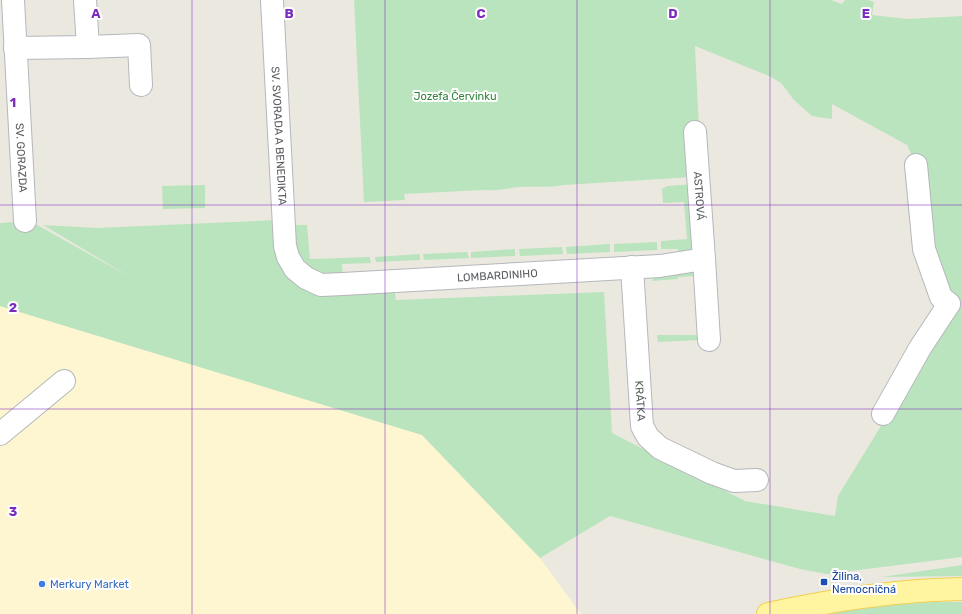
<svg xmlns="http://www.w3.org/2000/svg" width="962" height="614" viewBox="0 0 962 614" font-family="Rubik,sans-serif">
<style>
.commercial{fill:#fef6d1}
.green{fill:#bae4bd}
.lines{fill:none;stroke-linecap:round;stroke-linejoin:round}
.minor-casing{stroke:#b5b7bc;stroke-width:24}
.major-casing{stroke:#f2ce52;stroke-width:24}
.minor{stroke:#fff;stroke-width:22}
.major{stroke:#fff5a0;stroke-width:22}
.grid{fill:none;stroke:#7b2cbf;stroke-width:1;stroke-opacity:0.55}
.transit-dot{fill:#1a4fb4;stroke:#fff;stroke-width:1.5}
.shop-dot{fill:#3f7fe0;stroke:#fff;stroke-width:1.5}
.labels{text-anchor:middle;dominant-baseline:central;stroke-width:4;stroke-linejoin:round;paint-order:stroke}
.park-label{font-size:11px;fill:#33843c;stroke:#fff}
.street-label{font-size:11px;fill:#585b60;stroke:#fff}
.transit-label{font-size:11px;fill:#164399;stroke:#fff;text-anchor:start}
.shop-label{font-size:11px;fill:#366cbe;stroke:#fff;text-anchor:start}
.grid-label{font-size:13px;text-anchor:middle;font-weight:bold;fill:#7b2cbf;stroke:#fff;stroke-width:4;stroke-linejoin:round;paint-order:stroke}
</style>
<rect width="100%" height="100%" fill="#ebe9df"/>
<!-- commercial -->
<path class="commercial" d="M0,306L422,435L540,558L581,614H0Z"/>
<!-- green -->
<path class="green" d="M354,0H831L842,4L845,0H868L874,2L872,15L907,19L962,16V557L827,574L800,569L610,516L540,558L422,435L0,306V223L30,221L132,278L43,225L97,228L277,220L290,270L394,287L396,300L604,292L612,433L745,501L835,516L838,496L952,310L941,287L915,162L907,145L832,104V119L812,116L794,100L781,83L769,76L695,46L699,130L693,177L564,185C549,188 535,186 520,187C507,188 497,191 483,190L404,194L405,200L364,202Z
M693,184L696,249L679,258L678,249H661V241L687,239L684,202L663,203L662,189L667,186Z
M205,185V208L163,209L162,186Z
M294,225H307L310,259L370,257L371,263L342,264L343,278L323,277L303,265L292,246Z
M657,242V250L614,252V244Z
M610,244V252L567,254L566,247Z
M562,247L563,254L520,256L519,249Z
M515,249V256L471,258V252Z
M467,252L469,258L424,260L423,254Z
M420,254V260L376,262L375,257Z
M694,269L696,276L678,277V279L652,281L656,272Z
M657,335H699V340L658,342Z
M962,565V576L882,577Z
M925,602H962V614H824L850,609Z"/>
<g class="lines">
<!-- minor casing -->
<g class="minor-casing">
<g id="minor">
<path id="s1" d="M13,0L25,221"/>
<path id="s2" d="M272,0L285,246L288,257L295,269L306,278L321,285L343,284L660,266L704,259"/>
<path d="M88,47L139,45L141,85"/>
<path d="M15,48L88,47L85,0"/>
<path id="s3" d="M695,132L704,259L709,340"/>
<path d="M916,165L924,249L941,297L949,304"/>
<path id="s4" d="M632,267L642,426L648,437L660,448L712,473L734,481L757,480"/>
<path d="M883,414L920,348L949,304"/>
<path d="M0,434L64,381"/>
</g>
</g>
<!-- major casing -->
<g class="major-casing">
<path id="major" d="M768,614C832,600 896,590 962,589"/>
</g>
<!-- minor -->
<use href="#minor" class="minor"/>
<!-- major -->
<use href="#major" class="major"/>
</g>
<!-- grid -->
<path class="grid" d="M192,0V614M385,0V614M577,0V614M770,0V614M0,205H962M0,409H962"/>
<!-- markers -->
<rect class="transit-dot" x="820" y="578" width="8" height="8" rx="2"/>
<circle class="shop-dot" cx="42" cy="584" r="4"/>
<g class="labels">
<!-- park labels -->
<g class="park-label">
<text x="455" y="96">Jozefa Červinku</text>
</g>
<!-- street labels -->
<g class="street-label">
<text stroke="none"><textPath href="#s2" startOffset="136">SV. SVORADA A BENEDIKTA</textPath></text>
<text stroke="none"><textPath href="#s1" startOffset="158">SV. GORAZDA</textPath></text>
<text stroke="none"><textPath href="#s3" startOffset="64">ASTROVÁ</textPath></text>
<text stroke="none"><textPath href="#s2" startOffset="479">LOMBARDINIHO</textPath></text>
<text stroke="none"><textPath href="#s4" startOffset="134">KRÁTKA</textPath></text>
</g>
<!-- transit labels -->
<g class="transit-label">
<text x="832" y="576">Žilina,<tspan x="832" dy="13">Nemocničná</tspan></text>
</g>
<!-- shop labels -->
<g class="shop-label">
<text x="50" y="584">Merkury Market</text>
</g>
</g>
<g class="grid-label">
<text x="96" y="18">A</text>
<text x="289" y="18">B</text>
<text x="481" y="18">C</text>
<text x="673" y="18">D</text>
<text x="866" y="18">E</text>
<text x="13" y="107">1</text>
<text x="13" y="312">2</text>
<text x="13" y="516">3</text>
</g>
</svg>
